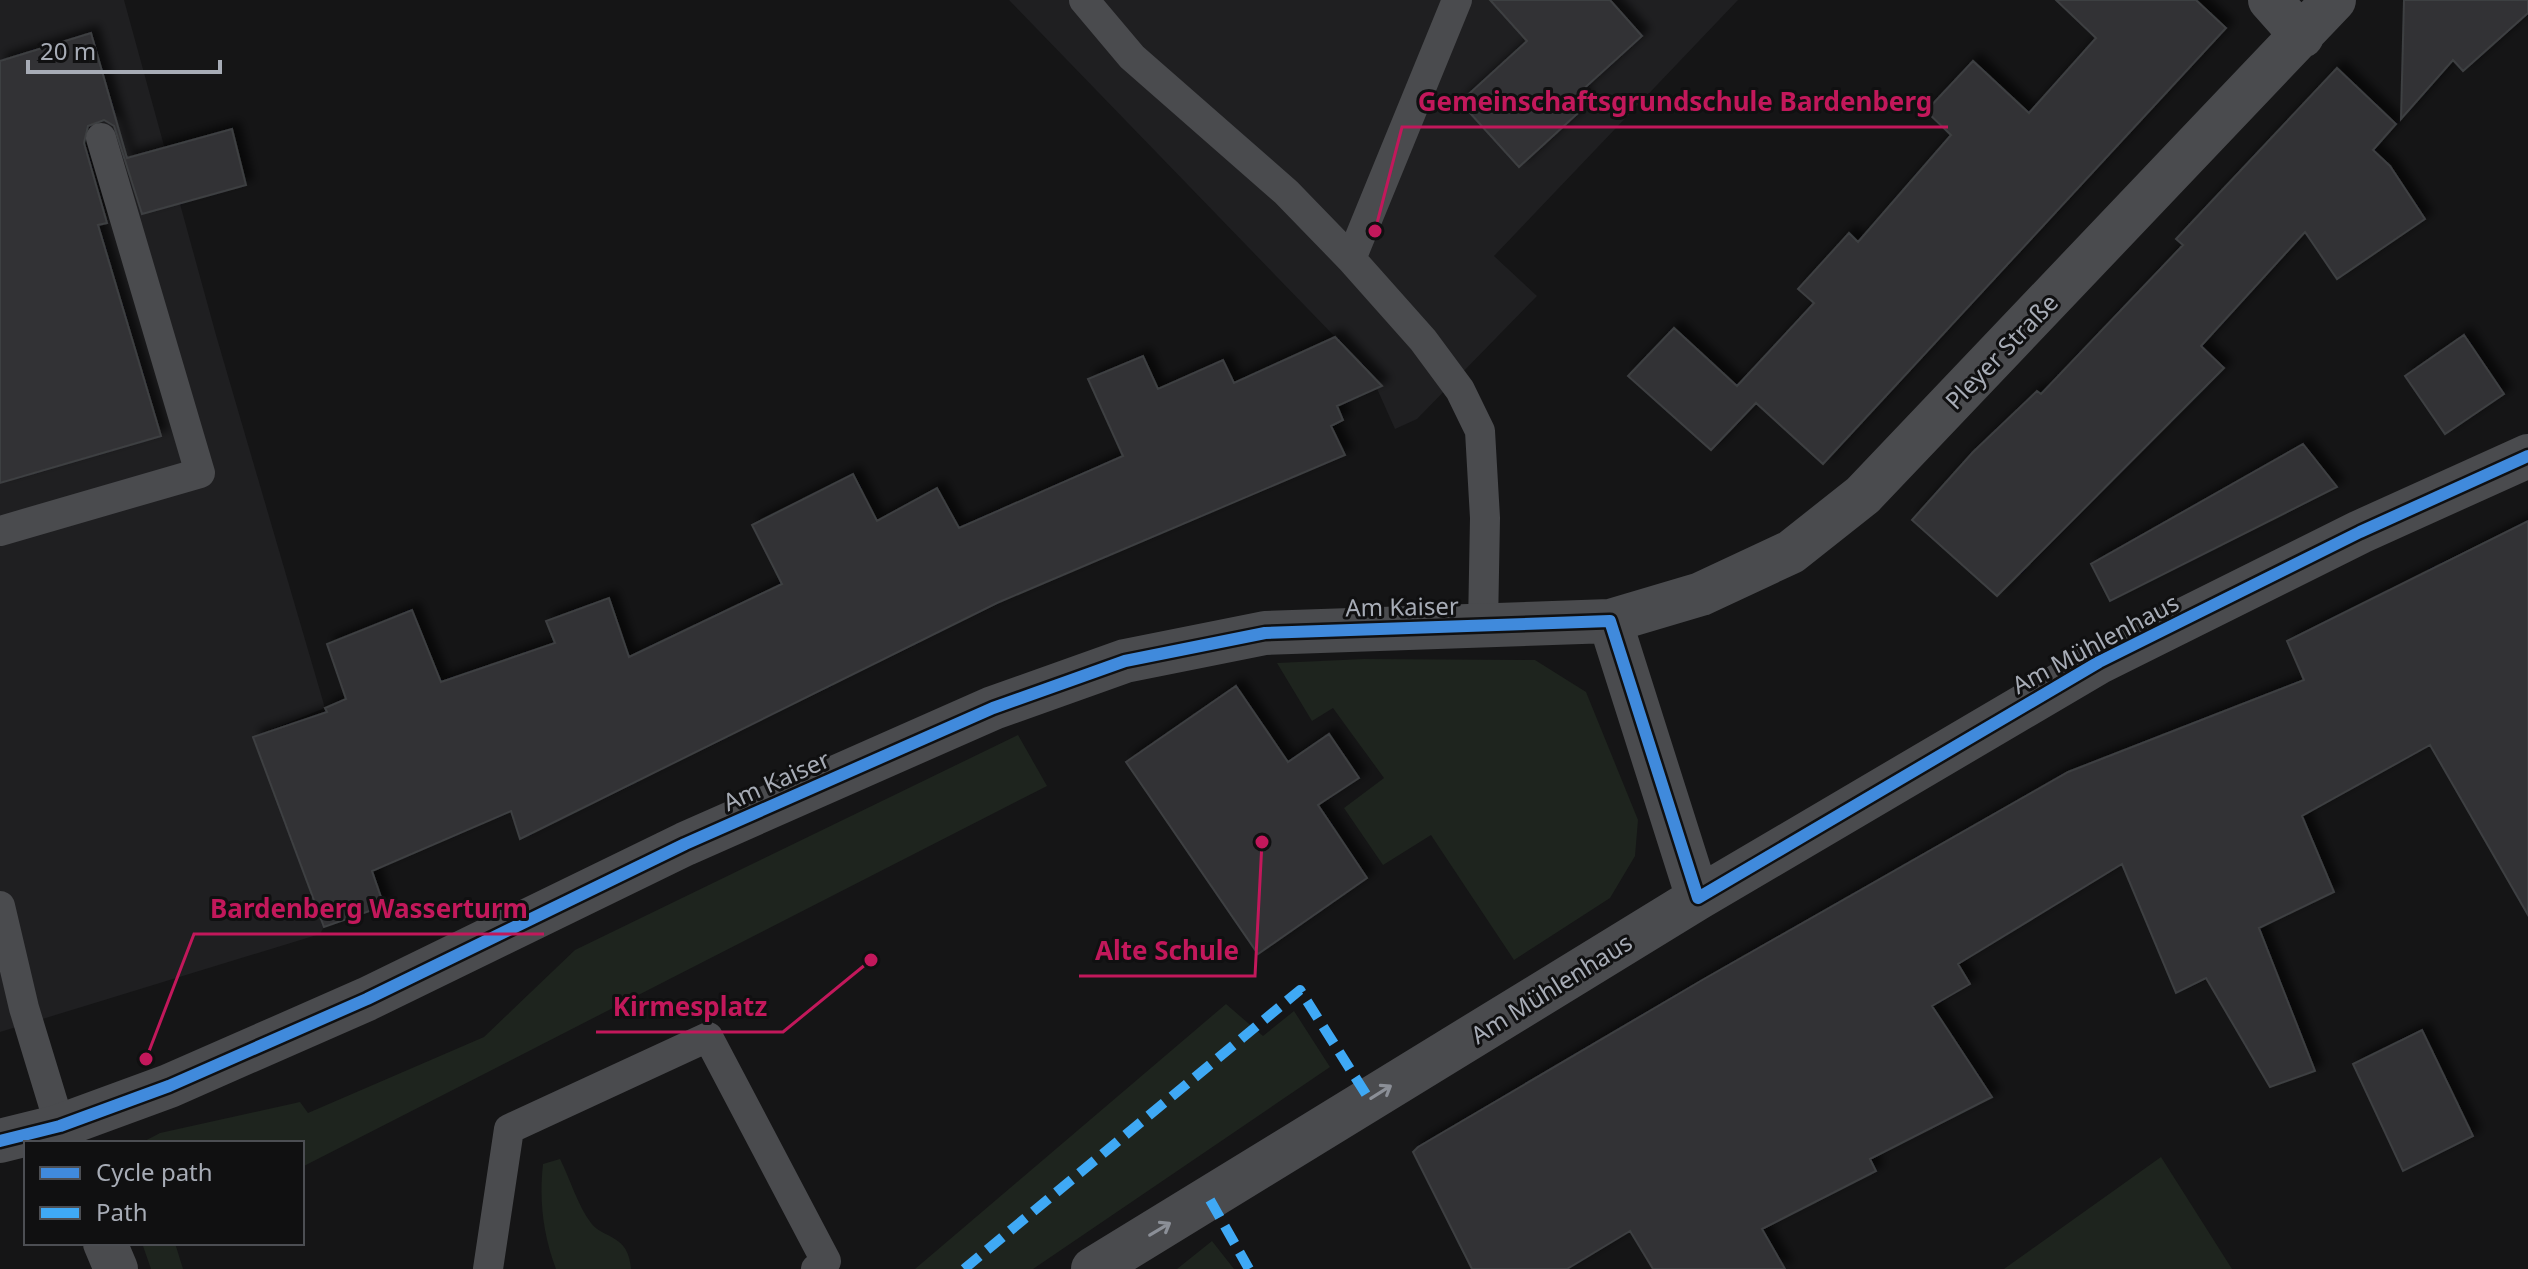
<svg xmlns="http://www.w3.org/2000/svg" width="2528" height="1269" viewBox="0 0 2528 1269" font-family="'Noto Sans',sans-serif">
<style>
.built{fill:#1f1f21}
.green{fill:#1e241e}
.building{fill:#333335;stroke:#3e3f42;stroke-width:2;filter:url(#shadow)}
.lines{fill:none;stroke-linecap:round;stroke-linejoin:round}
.service{stroke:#4a4b4e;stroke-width:30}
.minor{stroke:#4a4b4e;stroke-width:44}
.quiet{stroke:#3fa9f5;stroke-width:10;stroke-dasharray:20 10;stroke-linecap:butt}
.cycleway-casing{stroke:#101011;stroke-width:17}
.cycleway{stroke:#408adc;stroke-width:12}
.oneway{stroke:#8b8f97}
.labels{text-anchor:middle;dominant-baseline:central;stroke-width:6;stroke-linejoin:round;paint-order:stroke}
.street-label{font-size:24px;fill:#a7acb6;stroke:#101011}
.leader{fill:none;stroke:#c2185b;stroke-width:3}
.callout-dot{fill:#c2185b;stroke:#101011;stroke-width:3}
.callout-label{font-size:26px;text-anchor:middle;font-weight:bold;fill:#c2185b;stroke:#101011;stroke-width:6;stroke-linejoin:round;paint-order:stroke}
</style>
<defs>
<filter id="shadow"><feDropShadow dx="7" dy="-7" stdDeviation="4" flood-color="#0009"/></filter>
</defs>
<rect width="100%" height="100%" fill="#151516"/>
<!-- built -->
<path class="built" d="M0,0H124L216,335L325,708L253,737L324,927L320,934L0,1032Z
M1009,0H1738L1494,256L1537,296L1417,419L1395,429L1370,373Z"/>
<!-- green -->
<path class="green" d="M1364,659L1535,660L1586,692L1638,820L1635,856L1610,898L1514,960L1431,835L1383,865L1344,808L1384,778L1333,708L1312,721L1277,663Z
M1018,735L1047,786L302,1167V1143H141L160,1133L300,1102L308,1113L484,1037L575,950Z
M1226,1004L1263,1036L1294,1011L1330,1067L1033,1269H915Z
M2161,1157L2232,1269H2004Z
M560,1159C570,1179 578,1206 591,1223C603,1239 629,1234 631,1269H556C543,1234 539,1201 543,1164Z
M1212,1241L1234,1269H1177Z
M142,1243H175L183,1269H151Z"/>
<!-- building -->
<path class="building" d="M1490,0H1610L1642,36L1579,93L1588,104L1519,167L1460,102L1527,41Z
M2056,0H2196L2226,28L1823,464L1756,403L1711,450L1628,376L1674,328L1737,386L1814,303L1798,289L1849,233L1858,242L1951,135L1926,111L1973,61L2029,113L2096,38Z
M2404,0H2528V13L2463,71L2453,60L2401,119Z
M91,33L127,158L232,129L246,185L142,214L114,126L104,120L88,126L84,143L107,223L98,225L161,436L0,483V61Z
M2337,68L2396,124L2373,150L2390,166L2425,219L2337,279L2305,232L2201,346L2224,368L1997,596L1912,520L1973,452L2037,391L2041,394L2183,245L2176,239Z
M2464,335L2504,394L2445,434L2405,376Z
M1335,337L1382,386L1337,406L1343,420L1331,426L1345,455L997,603L520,839L511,811L372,871L384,906L324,927L253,737L327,712L325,708L346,699L327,644L412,610L441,682L555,643L546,621L609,598L629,657L782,584L752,525L853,474L877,521L937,488L959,528L1123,456L1088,379L1143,356L1158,389L1223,360L1234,383Z
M2303,444L2337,487L2110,601L2091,564Z
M2528,521V915L2430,745L2302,816L2334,892L2259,928L2315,1071L2270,1087L2206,978L2176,993L2122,864L1958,964L1970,984L1932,1006L1992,1097L1870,1159L1876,1171L1762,1229L1785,1269H1653L1630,1231L1567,1269H1472L1413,1152L1418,1147L1704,979L2068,772L2304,680L2287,641Z
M1236,686L1288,762L1329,734L1359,778L1318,805L1367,878L1258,954L1126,762Z
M2422,1030L2473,1136L2403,1171L2353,1064Z"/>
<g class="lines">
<!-- service -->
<path class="service" d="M1084,0L1132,57L1286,192L1351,259
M1457,0L1351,259L1423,340L1460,390L1480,431L1485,518L1483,626
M0,531L200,473L101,138
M0,906L24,1008L60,1126
M488,1269L509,1129L708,1037L826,1261L816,1269"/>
<!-- minor -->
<path class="minor" d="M2270,0L2302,36
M1610,621L1698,898
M0,1141L60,1126L169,1086L367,999L685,844L993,708L1125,661L1265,633L1610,621L1701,594L1791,552L1863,495L2334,0
M105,1243L116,1269
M1093,1269L1698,898L2099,662L2360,532L2528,456"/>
<!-- quiet -->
<path class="quiet" d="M1210,1200L1249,1269
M964,1269L1300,990L1369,1099"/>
<!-- cycleway casing -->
<g class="cycleway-casing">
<path id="cycleway" d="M0,1141L60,1126L169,1086L367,999L685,844L993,708L1125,661L1265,633L1610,621L1698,898L2099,662L2360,532L2528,456"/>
</g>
<!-- cycleway -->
<use href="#cycleway" class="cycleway"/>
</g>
<!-- one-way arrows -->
<defs><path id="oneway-shaft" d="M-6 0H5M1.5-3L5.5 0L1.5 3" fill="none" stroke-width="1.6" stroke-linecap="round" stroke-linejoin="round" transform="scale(2)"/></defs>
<g class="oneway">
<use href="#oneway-shaft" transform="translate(1381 1092) rotate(-32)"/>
<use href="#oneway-shaft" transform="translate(1160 1229) rotate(-31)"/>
</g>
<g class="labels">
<!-- street labels -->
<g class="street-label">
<text transform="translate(2001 351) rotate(-46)">Pleyer Straße</text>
<text transform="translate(1402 606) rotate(-1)">Am Kaiser</text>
<text transform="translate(2095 643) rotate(-28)">Am Mühlenhaus</text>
<text transform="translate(776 780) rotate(-24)">Am Kaiser</text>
<text transform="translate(1551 988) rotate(-32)">Am Mühlenhaus</text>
</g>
</g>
<!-- callouts -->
<path class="leader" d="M1375 231L1402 127H1948M146 1059L194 934H544M1262 842L1255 976H1079M871 960L783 1032H596"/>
<g class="callout-dot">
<circle cx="1375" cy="231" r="8"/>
<circle cx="146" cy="1059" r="8"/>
<circle cx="1262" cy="842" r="8"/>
<circle cx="871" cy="960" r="8"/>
</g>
<g class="callout-label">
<text x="1675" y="111">Gemeinschaftsgrundschule Bardenberg</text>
<text x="369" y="918">Bardenberg Wasserturm</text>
<text x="1167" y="960">Alte Schule</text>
<text x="690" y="1016">Kirmesplatz</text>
</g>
<!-- legend -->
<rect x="24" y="1141" width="280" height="104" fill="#101011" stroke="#4c4e53" stroke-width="2"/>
<rect x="40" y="1167" width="40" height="12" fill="#408adc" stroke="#4c4e53" stroke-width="2"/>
<text x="96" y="1181" font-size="24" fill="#a7acb6">Cycle path</text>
<rect x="40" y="1207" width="40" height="12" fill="#3fa9f5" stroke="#4c4e53" stroke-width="2"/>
<text x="96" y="1221" font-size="24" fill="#a7acb6">Path</text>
<!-- scale -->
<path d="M28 60v12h192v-12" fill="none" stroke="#a7acb6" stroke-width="4"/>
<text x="40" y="60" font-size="24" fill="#a7acb6" stroke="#101011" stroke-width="6" paint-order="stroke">20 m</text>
</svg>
